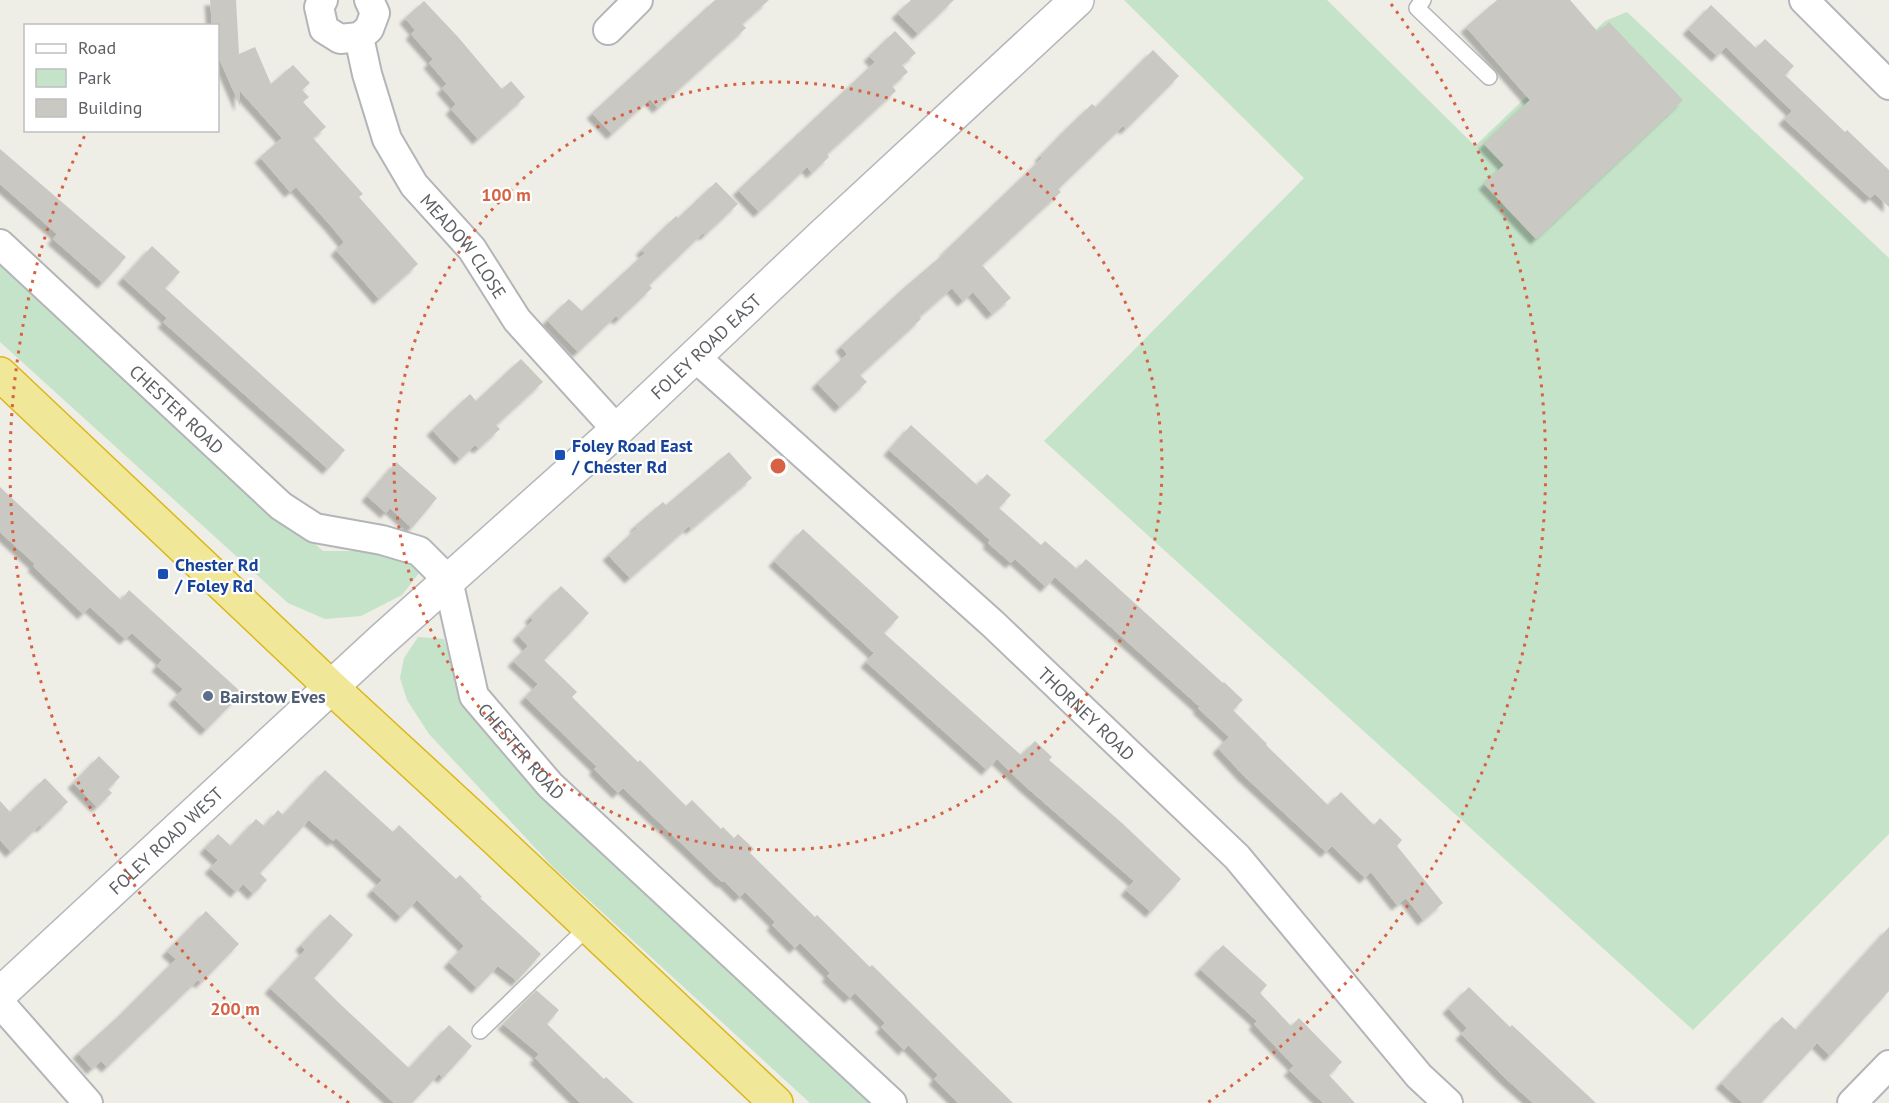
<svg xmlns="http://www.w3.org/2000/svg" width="1889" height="1103" viewBox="0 0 1889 1103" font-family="'PT Sans',sans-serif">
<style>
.green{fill:#c5e3c9}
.building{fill:#cac8c2;filter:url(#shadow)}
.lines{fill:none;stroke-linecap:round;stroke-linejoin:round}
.lane-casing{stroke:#b3b5b9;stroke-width:18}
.street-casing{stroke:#b3b5b9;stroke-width:32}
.secondary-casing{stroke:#b4b7bb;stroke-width:36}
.highway-casing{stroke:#dbb719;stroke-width:36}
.lane{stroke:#fff;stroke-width:15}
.street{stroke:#fff;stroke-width:28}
.secondary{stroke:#fff;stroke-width:33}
.highway{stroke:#f1e799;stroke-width:33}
.ring{fill:none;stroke:#d66243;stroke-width:3;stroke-dasharray:3 6}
.transit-dot{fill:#1a4fb4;stroke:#fff;stroke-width:2}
.service-dot{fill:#5c6f8a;stroke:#fff;stroke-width:2}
.labels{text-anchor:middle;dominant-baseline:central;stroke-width:4.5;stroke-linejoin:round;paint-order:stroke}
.street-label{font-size:18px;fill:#5d6064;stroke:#fff}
.transit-label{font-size:18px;font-weight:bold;fill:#164399;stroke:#fff;text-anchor:start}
.service-label{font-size:18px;font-weight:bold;fill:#4e5e75;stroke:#fff;text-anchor:start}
.centre{fill:#d66243;stroke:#fff;stroke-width:3}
.ring-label{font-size:18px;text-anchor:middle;font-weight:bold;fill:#d66243;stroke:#fff;stroke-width:4.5;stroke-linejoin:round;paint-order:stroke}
</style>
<defs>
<filter id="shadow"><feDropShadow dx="-5.5" dy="5.5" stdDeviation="1.5" flood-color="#0004"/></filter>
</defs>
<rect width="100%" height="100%" fill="#eeede6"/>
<!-- green -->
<path class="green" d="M1124,0H1327L1475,146L1605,21L1627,12L1889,258V834L1693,1030L1044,441L1304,178Z
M0,263L323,551H374L411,558L420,572L402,595L361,616L325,619L288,603L0,342Z
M418,637L444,639L466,709L512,763L871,1103H810L554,868L429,734L407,700L400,678L404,658Z"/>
<!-- building -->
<path class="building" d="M210,0H236L239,54L255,47L271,84L293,65L310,83L302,90L309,97L303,102L326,127L313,138L363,194L359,197L418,264L379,299L336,250L344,242L331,226L296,187L290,192L260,157L282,138L240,91V106L218,56V26H212Z
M715,0H769L742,24L746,28L658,108L650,99L612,134L592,113Z
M911,0H954L918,34L897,13Z
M1497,0H1570L1598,32L1609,22L1683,100L1536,239L1484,184L1504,165L1484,144L1530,100L1466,27Z
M424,1L458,37L502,89L511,81L525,97L478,139L451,109L456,104L442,88L447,84L429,63L433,59L411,34L415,30L405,18Z
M1711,5L1756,48L1765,39L1794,66L1785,75L1845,132L1847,130L1889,170V207L1875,194L1870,198L1784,119L1792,111L1726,47L1717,56L1688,29Z
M895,31L916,53L902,65L908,72L892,86L896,91L827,154L829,157L812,173L807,167L759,212L738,190L875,62L869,56Z
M1153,50L1179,76L1126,129L1123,126L1058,189L1061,192L982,265L1011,298L992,314L973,292L963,301L952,288L919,317L921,319L860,375L867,382L840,407L817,383L847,354L841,346L906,286L946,252L945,251L1042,158L1040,156L1066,129L1092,104L1096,107Z
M0,149L126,257L103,283L53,239L57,234L0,184Z
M716,182L738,204L705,235L703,233L649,285L652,288L619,319L616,316L578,352L547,320L569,299L582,311L645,253L641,250L676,216L678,218Z
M152,246L180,272L165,288L345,450L328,469L163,322L167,318L123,278Z
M521,359L543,382L496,425L500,429L479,448L475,445L460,459L432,430L470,394L476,401Z
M911,425L977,485L987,474L1011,495L999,508L1041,545L1045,541L1077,569L1086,559L1223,683L1224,682L1243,700L1233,710L1267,744L1266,745L1328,805L1341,792L1374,825L1380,818L1402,840L1397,846L1443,903L1423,920L1406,898L1397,905L1371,872L1365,878L1332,846L1326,852L1243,775L1218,748L1229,737L1198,708L1200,707L1055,577L1046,587L1015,559L1011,563L988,543L990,540L889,450Z
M729,452L752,478L691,529L689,526L630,578L608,555L637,528L635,526L663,502L666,505Z
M396,462L437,498L412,528L390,508L386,513L367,496Z
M0,487L121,600L129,590L242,693L206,730L174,699L183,689L157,666L162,660L132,633L125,639L90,607L83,614L33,566L35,564L0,532Z
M803,529L899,617L884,633L1021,755L1035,741L1052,757L1049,760L1122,823L1181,879L1151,912L1126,890L1134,881L1025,786L997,759L987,770L866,662L874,653L774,561Z
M561,586L589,613L544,660L577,692L572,697L638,762L640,760L686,806L692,800L721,829L723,827L734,838L738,834L754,849L750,853L815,917L817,915L870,967L872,965L1013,1103H958L934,1079L938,1075L908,1045L904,1050L881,1027L885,1023L855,993L850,998L827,976L830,973L800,943L795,948L772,925L775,922L745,892L740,897L724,881L722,882L623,788L618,793L594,769L597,767L525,697L538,684L513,661L528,646L518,635L533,620L530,617Z
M99,756L120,777L108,789L112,793L97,807L73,783Z
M325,770L393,832L399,825L456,879L460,875L482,897L480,898L541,954L517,981L498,966L477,988L449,962L464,946L417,900L401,917L372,890L382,880L336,838L333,841L309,820L260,873L267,880L253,894L243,884L236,892L210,868L218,860L205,848L218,834L231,846L256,819L264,826L278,810L283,815Z
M45,778L68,802L42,827L40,825L11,852L0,840V801L10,812Z
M206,911L239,944L201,983L198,980L107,1067L101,1061L92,1069L78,1053L122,1013L176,959L167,951Z
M330,914L353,935L314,978L340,1004L409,1068L449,1025L472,1046L443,1078L439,1074L412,1103H394L270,988L305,950L301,945Z
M1889,927V991L1830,1056L1817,1043L1761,1103H1743L1721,1083L1782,1017L1796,1030Z
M1223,945L1267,985L1260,993L1291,1026L1299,1018L1342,1062L1329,1075L1355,1103H1323L1289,1070L1294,1066L1254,1024L1257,1021L1200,969Z
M1469,987L1510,1027L1512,1025L1596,1103H1533L1504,1077L1461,1034L1467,1028L1448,1008Z
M536,990L559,1010L547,1024L604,1079L606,1077L634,1103H580L535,1058L539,1054L503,1024Z"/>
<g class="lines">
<!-- lane casing -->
<g class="lane-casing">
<path id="lane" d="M1423,0L1417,8L1489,77
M480,1031L589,926"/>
</g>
<!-- street casing -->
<g class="street-casing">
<g id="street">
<path d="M323,0L319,7L324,29L340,39L359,37L369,29L375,13L369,0"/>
<path d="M1804,0L1889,85"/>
<path d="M608,30L638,0"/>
<path id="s1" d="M359,37L367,74L387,139L414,185L472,249L517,320L617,430"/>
<path id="s2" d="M0,244L281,506L315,528L382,540L419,551L448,580L474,696L550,785L892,1103"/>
<path id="s3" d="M694,356L993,624L1237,857L1419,1076L1448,1103"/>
<path d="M0,1003L88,1103"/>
<path d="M1852,1103L1889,1065"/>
</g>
</g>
<!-- secondary casing -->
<g class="secondary-casing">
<g id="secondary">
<path id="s4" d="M0,994L382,640L617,430L821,237L1077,0"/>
</g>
</g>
<!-- highway casing -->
<g class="highway-casing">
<path id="highway" d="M0,374L331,687L497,840L776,1103"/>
</g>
<!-- lane -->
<use href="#lane" class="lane"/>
<!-- street -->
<use href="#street" class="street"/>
<!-- secondary -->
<use href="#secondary" class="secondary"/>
<!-- highway -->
<use href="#highway" class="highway"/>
</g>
<!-- distance rings -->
<g class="ring">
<circle cx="778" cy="466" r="384"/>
<path d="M349 1103A768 768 0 0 1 85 135M1391 4A768 768 0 0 1 1207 1103"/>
</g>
<!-- markers -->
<g class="transit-dot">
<rect x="554" y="449" width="12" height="12" rx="3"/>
<rect x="157" y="568" width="12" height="12" rx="3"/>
</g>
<circle class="service-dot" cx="208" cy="696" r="6"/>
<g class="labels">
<!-- street labels -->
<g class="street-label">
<text stroke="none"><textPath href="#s1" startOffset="238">MEADOW CLOSE</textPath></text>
<text stroke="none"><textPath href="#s4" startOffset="958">FOLEY ROAD EAST</textPath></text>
<text stroke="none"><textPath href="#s2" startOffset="242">CHESTER ROAD</textPath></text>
<text stroke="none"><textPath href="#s3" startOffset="531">THORNEY ROAD</textPath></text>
<text stroke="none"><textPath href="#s2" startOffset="764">CHESTER ROAD</textPath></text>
<text stroke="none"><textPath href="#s4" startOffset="226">FOLEY ROAD WEST</textPath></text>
</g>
<!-- transit labels -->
<g class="transit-label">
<text x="572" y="445">Foley Road East<tspan x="572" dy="21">/ Chester Rd</tspan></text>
<text x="175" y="564">Chester Rd<tspan x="175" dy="21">/ Foley Rd</tspan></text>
</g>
<!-- service labels -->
<g class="service-label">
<text x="220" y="696">Bairstow Eves</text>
</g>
</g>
<circle cx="778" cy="466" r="9" class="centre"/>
<g class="ring-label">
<text x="506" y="201">100 m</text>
<text x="235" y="1015">200 m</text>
</g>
<!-- legend -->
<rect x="24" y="24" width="195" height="108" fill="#ffffff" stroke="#bebfc1" stroke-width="1.5"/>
<rect x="36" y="44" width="30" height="9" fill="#ffffff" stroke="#bebfc1" stroke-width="1.5"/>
<text x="78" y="54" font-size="18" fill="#5d6064">Road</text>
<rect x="36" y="69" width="30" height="18" fill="#c5e3c9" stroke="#bebfc1" stroke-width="1.5"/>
<text x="78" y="84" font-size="18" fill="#5d6064">Park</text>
<rect x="36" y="99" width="30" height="18" fill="#cac8c2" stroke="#bebfc1" stroke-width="1.5"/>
<text x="78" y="114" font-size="18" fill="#5d6064">Building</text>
</svg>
